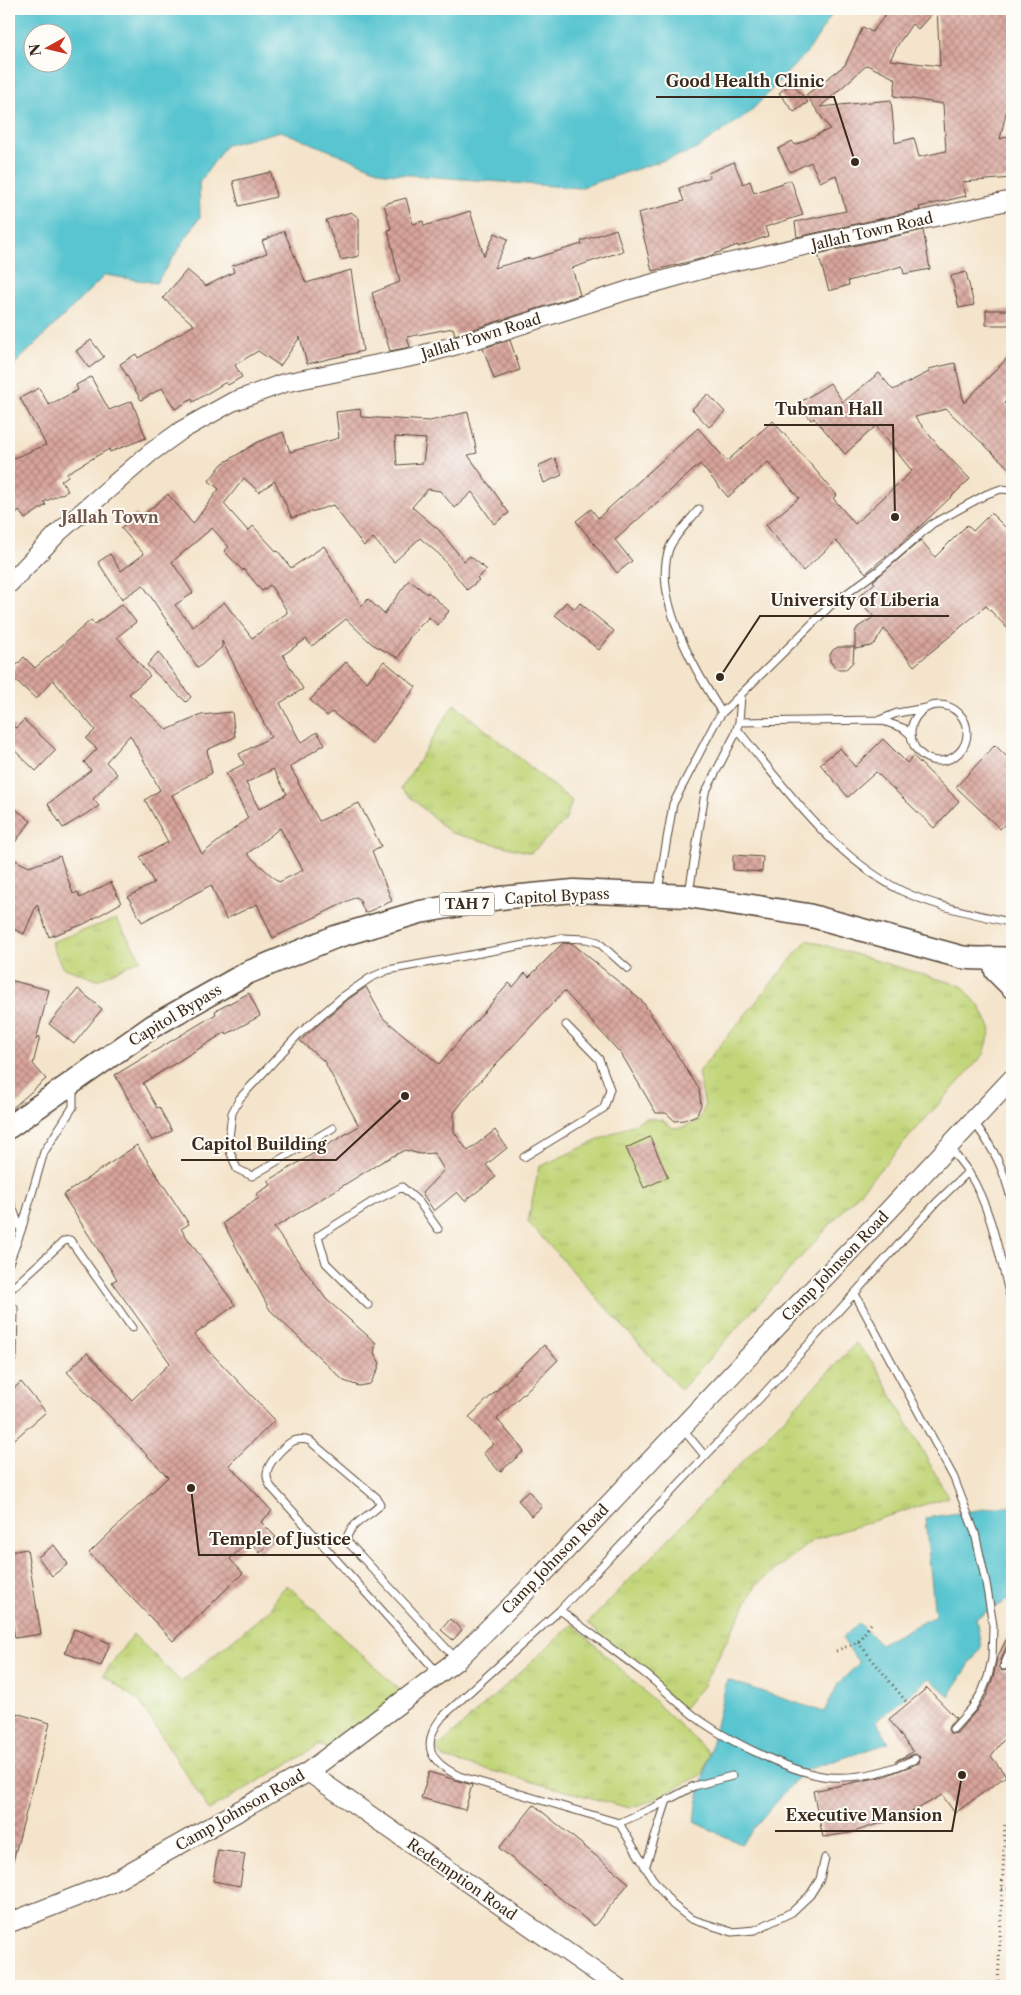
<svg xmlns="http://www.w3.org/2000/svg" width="1021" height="1995" viewBox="0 0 1021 1995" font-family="'Libre Caslon Text',serif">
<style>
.grass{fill:url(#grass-tufts);stroke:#7e804c}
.water{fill:#58c5d0;stroke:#4a7877;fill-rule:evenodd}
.building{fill:url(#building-cross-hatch);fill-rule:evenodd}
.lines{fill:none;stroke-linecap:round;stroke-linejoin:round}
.service-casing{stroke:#574638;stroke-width:9}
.tertiary-casing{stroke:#574638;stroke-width:20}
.secondary-casing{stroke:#574638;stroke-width:21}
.trunk-casing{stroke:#574638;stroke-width:25}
.path{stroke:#574638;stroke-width:3;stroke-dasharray:1 4;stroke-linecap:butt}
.service{stroke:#fff;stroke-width:7}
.tertiary{stroke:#fff;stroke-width:18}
.secondary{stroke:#fff;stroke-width:19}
.trunk{stroke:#fff;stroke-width:22}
.labels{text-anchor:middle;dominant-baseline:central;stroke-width:4;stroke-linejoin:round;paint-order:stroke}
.shield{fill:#fdfcf7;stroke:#75695f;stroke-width:1}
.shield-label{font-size:14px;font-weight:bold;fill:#3b2a1e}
.street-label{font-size:15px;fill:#3b2a1e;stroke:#fdfcf7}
.neighbourhood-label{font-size:16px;font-weight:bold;fill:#72554a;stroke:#fdfcf7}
.leader{fill:none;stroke:#3b2a1e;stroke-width:2}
.callout-dot{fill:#3b2a1e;stroke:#fdfcf7;stroke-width:2}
.callout-label{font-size:16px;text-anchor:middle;font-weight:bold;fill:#3b2a1e;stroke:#fdfcf7;stroke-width:4;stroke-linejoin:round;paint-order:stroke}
</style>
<defs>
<pattern id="grass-tufts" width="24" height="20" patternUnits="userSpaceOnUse" patternTransform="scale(1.25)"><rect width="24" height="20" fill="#c2d679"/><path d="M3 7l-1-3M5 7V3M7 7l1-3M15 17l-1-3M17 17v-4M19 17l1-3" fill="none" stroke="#a8b868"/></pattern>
<pattern id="building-cross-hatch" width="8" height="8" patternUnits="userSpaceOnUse" patternTransform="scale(1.25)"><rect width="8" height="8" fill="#d8a49b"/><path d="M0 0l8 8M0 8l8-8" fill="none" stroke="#b0867e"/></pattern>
</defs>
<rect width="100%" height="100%" fill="#fdfcf7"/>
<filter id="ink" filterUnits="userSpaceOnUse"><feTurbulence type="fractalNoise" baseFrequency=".02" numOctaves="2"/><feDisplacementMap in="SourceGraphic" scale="10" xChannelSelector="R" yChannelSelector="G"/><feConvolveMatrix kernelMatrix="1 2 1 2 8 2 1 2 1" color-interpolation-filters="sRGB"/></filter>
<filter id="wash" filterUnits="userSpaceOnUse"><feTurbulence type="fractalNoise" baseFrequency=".0096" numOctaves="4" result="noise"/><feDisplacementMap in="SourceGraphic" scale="20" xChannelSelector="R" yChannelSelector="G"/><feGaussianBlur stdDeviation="1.12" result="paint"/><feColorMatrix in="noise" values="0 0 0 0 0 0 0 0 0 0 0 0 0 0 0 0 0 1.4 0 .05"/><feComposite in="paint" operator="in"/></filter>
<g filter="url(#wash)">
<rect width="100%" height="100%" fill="#f4e4cb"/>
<!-- grass -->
<path class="grass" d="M454,704L572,801L565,821L531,853L451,833L401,789Z
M116,919L141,959L97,980L62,967L51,942Z
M807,940L962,986L980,1007L991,1030L984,1054L681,1390L528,1222L539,1167L647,1118L662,1120L673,1128L684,1127L699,1120L705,1106L698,1072Z
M856,1343L875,1365L948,1497L813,1540L756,1585L702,1687L683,1709L588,1623Z
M287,1585L406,1696L340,1756L320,1745L209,1810L140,1702L103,1675L133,1634L181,1682L272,1608L275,1598Z
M573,1624L709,1753L703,1774L651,1801L629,1808L444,1758L436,1749Z"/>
<!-- water -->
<path class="water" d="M9,9H835L809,50L749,113L695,150L579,188L385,173L281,131L226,145L199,183L200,217L156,283L105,275L9,370ZM32,32H62V62H32Z
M1012,1505V1598L976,1618L981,1647L949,1696L929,1678L876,1721L889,1743L803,1771L741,1844L695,1822L697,1804L727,1680L824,1712L838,1684L859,1663L842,1638L859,1623L880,1644L935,1616L925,1518Z"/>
<g id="blocks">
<!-- building -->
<path class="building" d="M890,9H936L918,29L912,24L899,43L890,60L940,66L937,9H1012V70L1009,85H1012V87L1000,139L1012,135V178L962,182L966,196L919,207L920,210L797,237L795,222L846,211L836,175L820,182L811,162L790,172L778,149L792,141L795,145L830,129L806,95L845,65L863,27L872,32ZM867,65L896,79L894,96L943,104L946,151L919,157L914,138L895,143L891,100L820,107Z
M792,83L808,102L794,112L779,93Z
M734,162L743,184L750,181L754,193L791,180L803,215L765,227L768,236L738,247V245L704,258L652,271L638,213L684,201L679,188L710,177L708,173Z
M271,172L276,197L239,206L233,181Z
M406,198L413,224L423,221L424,226L470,211L484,256L495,233L508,239L494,268L530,258L531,259L582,244L581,241L616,229L623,251L572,268L580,295L455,335L453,328L407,337L410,347L390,351L372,293L400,282L388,230L391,229L384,204Z
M351,212L359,218V256L341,260L326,220Z
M923,230L930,269L904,274L902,266L848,281L849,285L829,291L818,254Z
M284,231L306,283L351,270L363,351L307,364L300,337L280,366L258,351L235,365L242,377L228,385L226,382L193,402L192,399L175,409L162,388L141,400L120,364L136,354L138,358L194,325L163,298L187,270L206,286L234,272L232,266L267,253L262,241Z
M966,272L974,305L959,308L951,276Z
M986,310H1009V325H986Z
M91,340L104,357L89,368L76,351Z
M510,340L520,370L494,379L483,348Z
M1012,353V394L1004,403L1012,411V471L946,409L915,417L939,447L970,479L914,532L866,573L836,541L803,571L766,525L799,498L768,462L728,497L700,464L615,540L632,561L617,573L576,521L591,509L598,518L698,428L727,461L773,421L837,495L833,498L855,524L912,471L876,426L845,454L814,418L811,420L799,403L830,383L843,402L879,373L893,390L929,372V369L955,363L964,403Z
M91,377L109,410L132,401L146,438L110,452L109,449L67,473L68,476L61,481L68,491L44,502L46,505L25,519L19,511L9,520V460L46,445L20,398L39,388L49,405L78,390L76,385Z
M708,394L725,412L709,427L692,409Z
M360,409L361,417L430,421L468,412L477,453L468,455L509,513L494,524L472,492L455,508L440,491L428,489L412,507L440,531L464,561L470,556L487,570L477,578L479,580L467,590L440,555L420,538L394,562L373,538L364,546L333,505L292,518L275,481L259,492L244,478L224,504L248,531L253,526L277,552L278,551L291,568L324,546L362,606L368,599L384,614L409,580L427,594L428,592L449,611L438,625L429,617L411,635L398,658L372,644L346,619L312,646L306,639L283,655L303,689L280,703L301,743L317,732L325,744L290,767L299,782L298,783L319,821L359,803L381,846L372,851L392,901L365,913L359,899L356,897L273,938L257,904L226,919L211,885L142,922L128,897L154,883L140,857L168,842L145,800L160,790L130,735L106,762L117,774L93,799L99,806L63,828L48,804L91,770L84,762L97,749L86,739L95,730L53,680L36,699L9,674L24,657L35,668L91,620L95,624L122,604L136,622L117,637L150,676L129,694L167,730L201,715L232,712L235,737L207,750L212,773L172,795L202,854L248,818L226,773L244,764L239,754L271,737L222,641V647L198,668L143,585L122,599L98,562L110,554L121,571L144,554L121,528L136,514L140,518L168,494L193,524L219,489L209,481L222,464L258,442L283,432L290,452L339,438L336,412ZM395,437L426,439L423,463L397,465ZM212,528L229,547L224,551L243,571L244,569L262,591L270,585L287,611V613L252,638L224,602L193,627L175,605L193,593L172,562ZM273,769L287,794L259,809L246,783ZM280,828L303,870L279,882L247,854Z
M555,458L562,475L544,483L538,466Z
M991,513L1012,534V633L986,606L914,666L884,629L875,643L871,646L855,649V632L858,627L874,617L857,598L875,583L873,581L921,540L935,557L967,525L973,531Z
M566,602L575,609L580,603L614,631L599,650L555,615Z
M838,647H854L853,662L846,669H836L830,661V655L833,650Z
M158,652L191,697L186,702L147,665Z
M384,661L416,687L372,744L332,712L327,716L310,700L346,662L367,682Z
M24,720L56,750L36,771L9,745V723L16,728Z
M883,739L907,763L913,756L959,801L934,828L876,772L848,797L820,764L840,748L855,767Z
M995,745L1012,762V817L1000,829L956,787Z
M9,804L31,821L9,850Z
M733,855L763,857L762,872L733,870Z
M60,856L73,894L78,892L80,898L111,882L121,903L84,924L49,937L37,904L24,934L9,927V857L29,867Z
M563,943L573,944L643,1002L699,1089L701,1105L697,1115L684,1120L675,1121L666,1113H656L622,1055L564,991L469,1093L454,1113V1132L468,1151L495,1130L507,1148L486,1165L496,1177L465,1201L457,1192L434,1211L422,1193L444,1170L434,1153L420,1154L405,1150L383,1161L274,1228L326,1299L376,1343L374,1353L380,1363L377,1372L370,1384L359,1386L344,1381L270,1310L223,1223L259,1198L256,1194L271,1185L268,1181L359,1126L324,1061L300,1041L344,1002L366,987L383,1018L439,1064L509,983L513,987L525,973L529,977Z
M9,980L49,990L36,1040L40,1036L33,1064L46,1079L9,1111Z
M78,989L102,1009L74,1044L49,1024Z
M249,993L260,1016L227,1034L226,1032L143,1083L157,1108L159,1107L172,1131L152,1141L115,1075L216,1014L215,1011Z
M650,1137L668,1177L644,1188L626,1148Z
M137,1145L189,1224L181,1229L235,1305L194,1335L275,1420L229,1465L272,1511L261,1522L276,1537L260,1553L249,1541L230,1559L243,1573L173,1641L89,1553L168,1477L67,1372L87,1353L132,1400L170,1363L112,1282L117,1279L63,1195Z
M544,1345L558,1360L497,1419L524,1451L500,1472L483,1453L494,1444L469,1417Z
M21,1382L46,1412L9,1444V1393Z
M529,1491L542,1507L531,1516L518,1500Z
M54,1545L68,1564L52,1576L38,1557Z
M27,1549L41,1634L15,1638L9,1601V1552Z
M450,1619L462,1630L453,1640L441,1630Z
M1012,1628V1641L1007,1644L999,1666L1002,1671L1007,1670L1012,1660V1729L991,1756L1006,1776L955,1813L942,1795L912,1812L891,1820L850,1833L823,1837L813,1791L885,1776L919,1763L920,1757L915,1754L895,1761L913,1752L889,1719L927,1688L956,1718L949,1726L948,1730L951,1734L957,1733L976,1711L987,1695L993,1678L997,1658Z
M74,1629L110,1643L101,1666L65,1653Z
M9,1711L50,1723L13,1861H9Z
M429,1772L472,1785L465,1810L421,1798Z
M534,1805L629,1883L594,1926L499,1848Z
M218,1850L245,1854L240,1886L213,1881Z"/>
</g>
</g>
<g filter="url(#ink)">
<use href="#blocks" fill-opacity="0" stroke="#574638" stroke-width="1"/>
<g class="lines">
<!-- service casing -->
<g class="service-casing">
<path id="service" d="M699,509C691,519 673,537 669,549C652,598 696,672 722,713
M911 733a28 28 0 1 1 56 0a28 28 0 1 1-56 0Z
M880,720L897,713L926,708
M739,722L880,720L903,728L911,735
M737,729C785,788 832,856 902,891C936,907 976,914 1012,923
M658,891L673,804L715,723L722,713L831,605L879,570L932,524L987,494L1001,489L1012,490
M689,893L705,793L735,735L739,722L741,696
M974,1122C995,1151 1003,1167 1012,1202
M333,1128L252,1176L237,1169L228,1146L232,1113L240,1098L298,1035L341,998L370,978L388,970L562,938L586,939L598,942L628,969
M950,1148C956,1156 963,1164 969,1173C993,1212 1000,1260 1012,1304
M524,1157L604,1108L610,1089L599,1059L566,1025
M9,1198L21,1231L9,1263
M21,1231L44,1152L73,1107V1086
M9,1291L64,1241L70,1240L132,1328
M855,1294L954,1478L975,1533L986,1583L993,1625L992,1659L988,1677L982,1692L972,1708L953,1729
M368,1305L326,1263L318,1236L372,1202L402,1187L419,1202L438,1229
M9,1365L13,1357L14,1308
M682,1428L705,1456
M560,1610C587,1631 615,1651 643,1672C664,1688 682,1708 704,1723C733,1743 795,1774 830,1777C858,1779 889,1771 915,1759
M1004,1666L1012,1646
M437,1672L271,1487C269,1483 266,1479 267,1473C268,1463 282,1448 291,1442C297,1439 304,1439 310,1441L377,1498L380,1504L378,1507C369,1516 346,1526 347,1541L457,1660
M732,1776L694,1786L655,1807L619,1823L459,1776C430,1762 420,1745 442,1717L560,1610L760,1398L937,1202L968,1172
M619,1823L652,1878L673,1905L691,1919L732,1932L755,1930L792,1912L810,1895L820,1879L825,1858
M645,1868L667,1800"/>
</g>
<!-- tertiary casing -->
<g class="tertiary-casing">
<path id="tertiary" d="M9,584L59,532L150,453L182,430L232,402L284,383L417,356L468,342L629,290L718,265L1012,200
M308,1772L616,1986"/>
</g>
<!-- secondary casing -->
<g class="secondary-casing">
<path id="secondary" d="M9,1923L111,1883L308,1772L457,1660L544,1573L789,1314L876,1224L1012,1079"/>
</g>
<!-- trunk casing -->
<g class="trunk-casing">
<path id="trunk" d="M996,971L1012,987
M9,1127L153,1026L247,973L335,937L420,912L500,898L574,891L688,896L808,915L961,957C978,960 995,957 1012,959"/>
</g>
<!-- path -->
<path class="path" d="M858,1642L908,1704
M836,1651L858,1642L873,1621
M1002,1889H1012
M998,1986L1005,1823H1012"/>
<!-- service -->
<use href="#service" class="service"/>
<!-- tertiary -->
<use href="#tertiary" class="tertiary"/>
<!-- secondary -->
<use href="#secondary" class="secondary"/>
<!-- trunk -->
<use href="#trunk" class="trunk"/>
</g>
</g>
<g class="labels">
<!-- shield labels -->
<rect class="shield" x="439.5" y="892.5" width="55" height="23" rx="4"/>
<g class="shield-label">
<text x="467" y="904">TAH 7</text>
</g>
<!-- street labels -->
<g class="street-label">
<text transform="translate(872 231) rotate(-13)">Jallah Town Road</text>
<text transform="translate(481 336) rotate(-17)">Jallah Town Road</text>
<text transform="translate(557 896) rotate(-3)">Capitol Bypass</text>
<text transform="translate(175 1015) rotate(-31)">Capitol Bypass</text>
<text transform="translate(835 1266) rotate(-46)">Camp Johnson Road</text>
<text transform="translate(555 1559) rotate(-46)">Camp Johnson Road</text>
<text transform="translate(240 1810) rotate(-30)">Camp Johnson Road</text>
<text transform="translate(462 1879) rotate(35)">Redemption Road</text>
</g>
<!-- neighbourhood labels -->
<g class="neighbourhood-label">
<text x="110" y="517">Jallah Town</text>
</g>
</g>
<!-- callouts -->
<path class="leader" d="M855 162L834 97H656M895 517L893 425H764M720 677L760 616H949M405 1096L336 1160H181M191 1488L199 1555H361M962 1775L952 1831H775"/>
<g class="callout-dot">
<circle cx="855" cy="162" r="5"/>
<circle cx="895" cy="517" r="5"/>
<circle cx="720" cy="677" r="5"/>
<circle cx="405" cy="1096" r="5"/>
<circle cx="191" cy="1488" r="5"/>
<circle cx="962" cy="1775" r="5"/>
</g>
<g class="callout-label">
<text x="745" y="87">Good Health Clinic</text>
<text x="829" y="415">Tubman Hall</text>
<text x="855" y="606">University of Liberia</text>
<text x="259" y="1150">Capitol Building</text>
<text x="280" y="1545">Temple of Justice</text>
<text x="864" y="1821">Executive Mansion</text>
</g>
<!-- margin -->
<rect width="1021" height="1995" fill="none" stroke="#fdfcf7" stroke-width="30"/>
<!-- north arrow -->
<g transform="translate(48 48) rotate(262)"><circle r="24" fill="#fdfcf7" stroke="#afa8a0"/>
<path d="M0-4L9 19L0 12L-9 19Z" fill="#c8321e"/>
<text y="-8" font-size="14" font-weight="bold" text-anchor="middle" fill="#3b2a1e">N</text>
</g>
</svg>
